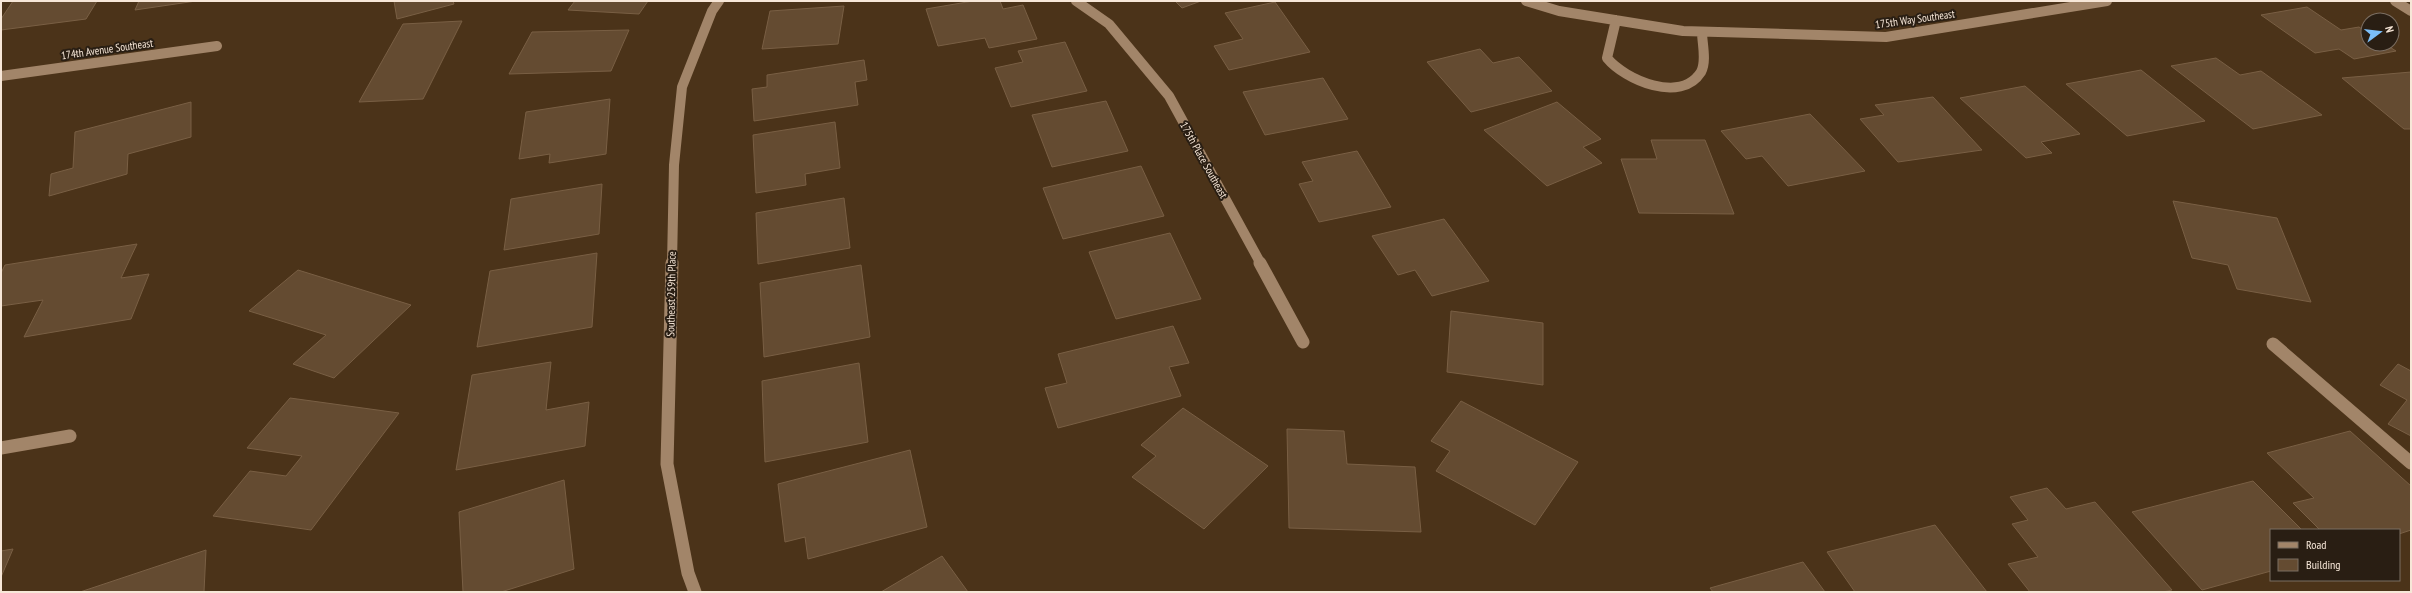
<svg xmlns="http://www.w3.org/2000/svg" width="2412" height="593" viewBox="0 0 2412 593" font-family="'PT Sans Narrow',sans-serif">
<style>
.building{fill:#644b31;stroke:#795f44}
.lines{fill:none;stroke-linecap:round;stroke-linejoin:round}
.service{stroke:#a28569;stroke-width:13}
.minor-far1{stroke:#a28569;stroke-width:10}
.minor{stroke:#a28569;stroke-width:13}
.labels{text-anchor:middle;dominant-baseline:central;stroke-width:4;stroke-linejoin:round;paint-order:stroke}
.street-label{font-size:11px;fill:#f7e7d8;stroke:#291e13}
</style>
<rect width="100%" height="100%" fill="#4b3319"/>
<!-- building -->
<path class="building" d="M13,1H97L86,19L1,30V19Z
M139,1H196L135,10Z
M394,1H453L454,4L397,19Z
M575,1H648L639,14L568,10Z
M973,1H1000L1003,9L1023,5L1037,39L989,48L985,38L938,46L926,9Z
M1175,1H1201L1182,8Z
M1275,2L1310,52L1229,70L1214,46L1243,39L1225,13Z
M844,6L838,44L762,49L770,11Z
M2307,7L2341,30L2359,27L2368,33V44H2385L2396,51L2354,59L2339,49L2315,53L2261,15Z
M462,21L423,99L359,102L403,24Z
M629,30L611,71L509,74L532,32Z
M1065,42L1087,91L1011,107L995,68L1023,62L1018,51Z
M1480,49L1493,63L1519,57L1552,91L1471,112L1427,62Z
M2216,58L2240,75L2261,71L2322,115L2253,129L2171,66Z
M864,60L867,80L855,82L858,105L754,121L752,89L767,87V75Z
M2141,70L2205,121L2127,136L2066,84Z
M2411,72V129H2404L2342,78Z
M1323,78L1348,119L1265,135L1243,92Z
M2025,86L2080,134L2041,142L2052,153L2026,158L1960,98Z
M1933,97L1982,150L1898,162L1860,119L1884,115L1875,105Z
M610,99L606,154L549,163L550,154L519,159L526,112Z
M1106,101L1128,151L1052,167L1032,115Z
M191,102V137L128,154L127,174L49,196L51,174L73,168L75,132Z
M1557,102L1601,139L1583,147L1602,163L1547,186L1484,130Z
M1810,114L1865,171L1788,186L1762,156L1746,159L1721,131Z
M835,122L840,168L805,174L806,185L756,193L753,135Z
M1651,140H1705L1734,214L1639,213L1621,159H1657Z
M1357,151L1391,207L1319,222L1299,184L1313,181L1302,162Z
M1141,166L1164,216L1063,239L1043,188Z
M602,184L599,234L504,250L511,199Z
M844,198L850,248L758,264L756,213Z
M2173,201L2277,218L2311,302L2237,289L2228,265L2192,258Z
M1444,219L1489,281L1432,296L1415,270L1398,275L1372,236Z
M1170,233L1201,299L1116,319L1089,252Z
M137,244L121,278L149,274L131,319L24,337L43,300L1,306V273L5,265Z
M597,253L592,327L477,347L490,271Z
M861,265L870,337L764,357L760,283Z
M298,270L411,305L334,378L293,364L326,335L249,311Z
M1451,311L1543,323V385L1447,372Z
M1173,326L1189,363L1169,367L1181,396L1058,428L1045,388L1067,383L1058,354Z
M551,362L546,410L589,402L585,446L456,470L472,375Z
M859,363L868,442L765,462L762,381Z
M2398,364L2411,371V436L2388,424L2407,400L2380,385Z
M290,398L399,413L311,530L213,516L250,471L286,476L302,456L247,448Z
M1461,401L1578,462L1535,525L1436,471L1450,451L1431,441Z
M1183,408L1268,466L1204,529L1132,477L1156,456L1141,445Z
M1287,429L1344,431L1347,464L1415,467L1421,532L1289,528Z
M2350,431L2411,486V530L2399,534V530H2320L2293,503L2314,498L2267,453Z
M910,450L927,527L808,559L805,537L785,542L778,484Z
M564,480L574,569L501,592H463L459,512Z
M2253,481L2302,530H2271V571L2202,590L2132,512Z
M2047,488L2066,509L2095,502L2172,590L2163,592H2030L2008,564L2038,557L2012,524L2028,520L2010,497Z
M1935,525L1987,592H1855L1827,552Z
M13,549L1,577V551Z
M206,550L204,592H80Z
M942,556L968,592H881Z
M1803,562L1825,592H1713L1710,588Z"/>
<g class="lines">
<!-- service -->
<path class="service" d="M2273,344L2411,463"/>
<!-- minor-far1 -->
<path class="minor-far1" d="M1076,1L1109,24L1169,96L1261,264
M1526,1L1559,11L1683,31L1886,37L2107,1
M2395,1L2411,11
M1616,20L1607,58C1625,80 1681,104 1701,72C1707,61 1702,43 1702,32
M1,76L217,46
M672,264L674,165L682,87L712,11L719,1"/>
<!-- minor -->
<path class="minor" d="M672,263L667,464L688,573L695,592
M1260,263L1303,342
M1,448L70,436"/>
</g>
<g class="labels">
<!-- street labels -->
<g class="street-label">
<text transform="translate(1915 19) rotate(-8)">175th Way Southeast</text>
<text transform="translate(107 49) rotate(-8)">174th Avenue Southeast</text>
<text transform="translate(1204 160) rotate(61)">175th Place Southeast</text>
<text transform="translate(671 294) rotate(-89)">Southeast 259th Place</text>
</g>
</g>
<!-- border -->
<rect width="2412" height="593" fill="none" stroke="#f7e7d8" stroke-width="4"/>
<!-- legend -->
<rect x="2270" y="529" width="130" height="52" fill="#291e13" stroke="#7b6e62"/>
<rect x="2278" y="542" width="20" height="6" fill="#a28569" stroke="#7b6e62"/>
<text x="2306" y="549" font-size="12" fill="#f7e7d8">Road</text>
<rect x="2278" y="559" width="20" height="12" fill="#644b31" stroke="#7b6e62"/>
<text x="2306" y="569" font-size="12" fill="#f7e7d8">Building</text>
<!-- north arrow -->
<g transform="translate(2380 32) rotate(75)"><circle r="19" fill="#291e13" stroke="#7b6e62"/>
<path d="M0-3L7 15L0 10L-7 15Z" fill="#7bbef8"/>
<text y="-6" font-size="11" font-weight="bold" text-anchor="middle" fill="#f7e7d8">N</text>
</g>
</svg>
